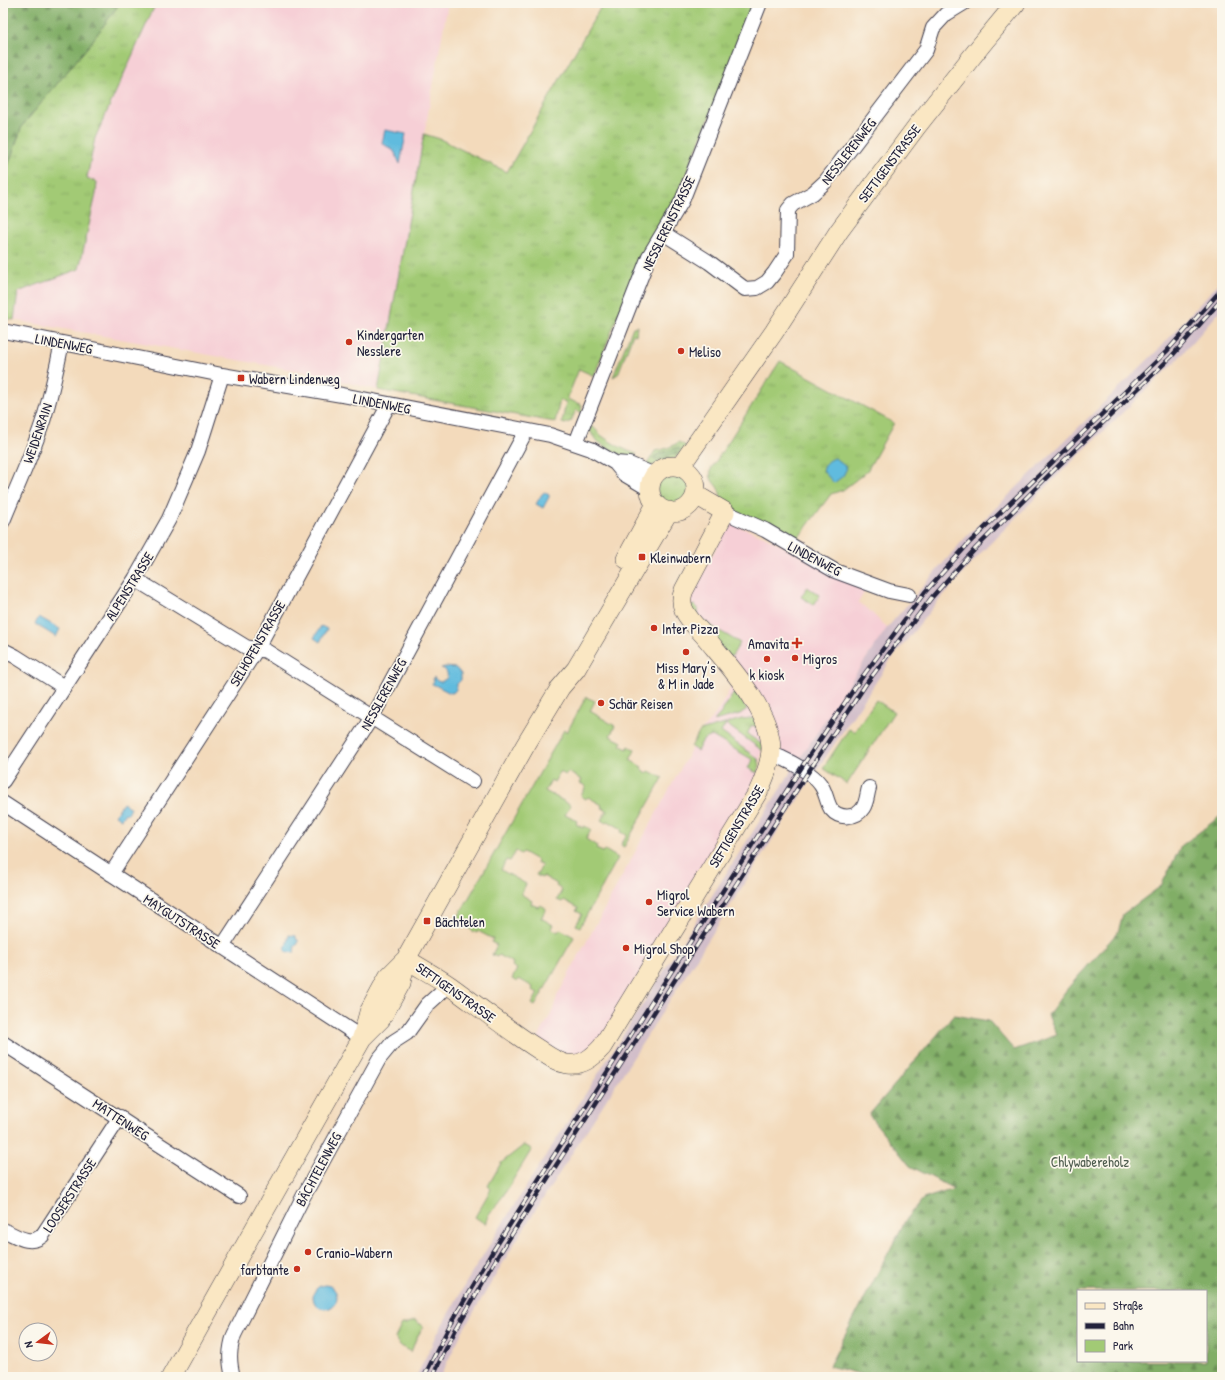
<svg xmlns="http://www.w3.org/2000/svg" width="1225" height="1380" viewBox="0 0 1225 1380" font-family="'Patrick Hand',sans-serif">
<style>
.built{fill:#f6cfd6}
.railway{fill:#d1bdc9}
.grass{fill:url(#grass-tufts);stroke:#627658}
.forest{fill:url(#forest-firs);stroke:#526850;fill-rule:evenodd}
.green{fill:#a2ca75;stroke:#627658}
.water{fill:#60bbde;stroke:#416e8c}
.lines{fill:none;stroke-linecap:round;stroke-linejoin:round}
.street-casing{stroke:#413e4e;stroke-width:16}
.secondary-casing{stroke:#413e4e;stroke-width:20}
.street{stroke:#fff;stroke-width:14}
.secondary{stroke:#fae7c3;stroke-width:19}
.rail-casing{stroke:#22223b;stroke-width:4.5}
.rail{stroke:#fbf7ec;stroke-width:3;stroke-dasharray:9;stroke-linecap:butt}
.poi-dot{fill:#c8321e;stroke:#fbf7ec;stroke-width:1.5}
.labels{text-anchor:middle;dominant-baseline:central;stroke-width:3.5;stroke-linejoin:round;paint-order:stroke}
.street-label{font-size:14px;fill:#22223b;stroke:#fbf7ec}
.poi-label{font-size:14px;fill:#22223b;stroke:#fbf7ec;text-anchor:start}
.park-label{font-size:14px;fill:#4f5d4f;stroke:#fbf7ec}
</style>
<defs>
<pattern id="grass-tufts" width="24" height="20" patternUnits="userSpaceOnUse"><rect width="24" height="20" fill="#a2ca75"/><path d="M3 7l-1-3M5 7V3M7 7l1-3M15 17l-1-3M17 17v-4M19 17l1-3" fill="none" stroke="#8bad66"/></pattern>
<pattern id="forest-firs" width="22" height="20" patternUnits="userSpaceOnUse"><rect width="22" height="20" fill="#81ae66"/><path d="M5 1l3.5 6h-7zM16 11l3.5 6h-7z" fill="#698d55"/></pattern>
</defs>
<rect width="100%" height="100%" fill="#fbf7ec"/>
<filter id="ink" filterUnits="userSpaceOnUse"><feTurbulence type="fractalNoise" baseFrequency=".025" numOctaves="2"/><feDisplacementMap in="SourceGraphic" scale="8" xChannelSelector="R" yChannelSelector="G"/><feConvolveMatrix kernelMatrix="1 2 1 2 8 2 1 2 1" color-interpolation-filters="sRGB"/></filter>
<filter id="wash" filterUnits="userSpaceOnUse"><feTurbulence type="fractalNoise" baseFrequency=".012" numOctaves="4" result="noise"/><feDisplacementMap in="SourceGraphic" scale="16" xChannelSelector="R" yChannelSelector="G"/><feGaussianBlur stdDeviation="0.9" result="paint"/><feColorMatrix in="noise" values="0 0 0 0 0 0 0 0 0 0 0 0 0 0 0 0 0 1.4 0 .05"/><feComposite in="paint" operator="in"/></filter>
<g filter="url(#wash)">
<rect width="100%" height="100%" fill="#f3dabb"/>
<!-- built -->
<path class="built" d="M156,3H448L378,390L305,372L14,320L18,292L79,269L96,194L97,182L87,178L95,138Z
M729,523L764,536L865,591L858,603L867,608L887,628L842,694L799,761L780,751L688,602Z
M735,681L763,738L758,777L596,1048L575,1059L539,1043V1036L553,1010L557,996L701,731L717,712Z"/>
<!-- railway -->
<path class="railway" d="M1222,279V309L1176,361L1057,476L981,553L934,606L890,661L813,776L516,1241L462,1332L440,1377H416L437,1334L467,1281L508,1215L791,772L842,694L887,628L965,538L1162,346Z"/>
<!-- grass -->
<path class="grass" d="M120,3H156L95,138L87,178L97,182L96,194L79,269L18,292L14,320L3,318V180L22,126L90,44Z
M603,3H756L675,201L641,257L594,376L579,369L567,399L582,405L581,409L583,411V413L576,410L571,421L565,424L562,423L566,402L560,400L555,422L378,390L424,134L440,139L507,172Z
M637,326L636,335L633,334L618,374L613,377L633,327Z
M780,361L894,423L867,471L843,490L831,494L796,541L723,505C721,501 721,497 720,493C717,482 708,483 711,469Z
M590,426C598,429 596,432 602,436C613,444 624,450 637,454L630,459C617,452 589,443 590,426Z
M679,442L687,447L674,459L662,461L652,466H646L655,451C664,450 671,447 679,442Z
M657 489a17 17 0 1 1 34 0a17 17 0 1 1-34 0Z
M694,605L698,608V618L740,643L732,656H728L695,616L691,609V606Z
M736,692L747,709L740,714L714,721L721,713L733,694Z
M752,718L757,721L758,728L752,725L747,734L763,745V751L726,724L721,732L758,759L760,765L757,773L748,768L753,760L712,736L703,740L697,751L691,747L700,731L742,719Z"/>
<!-- forest -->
<path class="forest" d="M3,3H120L90,44L22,126L3,180Z
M676,448L681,449L677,453L657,460L653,458L656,455Z
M1222,815V1377H872L829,1366L905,1221L923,1199L954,1189L910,1166L869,1115L954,1015L989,1021L1014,1050L1057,1035L1048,1015L1067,989L1118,932L1123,914L1161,886L1181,846ZM1078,1291H1206V1361H1078Z"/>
<!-- green -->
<path class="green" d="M807,587L820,595L814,605L801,597Z
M586,697L595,701L590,711L615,726L610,736L622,742L620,745L627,749L629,746L635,750L630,760L642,767L641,769L647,773L649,771L663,778L624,847L621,845L627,835L621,832L622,829L608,821L606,823L601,820L607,811L601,807L602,805L588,797L586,799L581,796L586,786L580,783L582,780L568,772L566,775L560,772L554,782L551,780L545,791L571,805L565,815L577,821L576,824L583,828L584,826L591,829L586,839L597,846L596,849L603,852L605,850L618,858L580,927L576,925L582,914L576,911L578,908L564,900L562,902L557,900L562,890L556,886L557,884L543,876L542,878L536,875L542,866L536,862L537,860L523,852L521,854L516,851L510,861L506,860L501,870L526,884L521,894L532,901L531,904L538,907L540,905L546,909L541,918L553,925L551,928L558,932L560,929L574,937L535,1006L532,1004L538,993L532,990L533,987L519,979L517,982L512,979L517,969L512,966L513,963L499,955L497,957L492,955L497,945L491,942L493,939L478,931L477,933L471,930L458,917L564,730L567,732Z
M876,700L894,712L847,784L823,768L849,729L854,732Z
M524,1145L532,1149L503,1196L489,1214L485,1224L475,1217L491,1189L488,1186L501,1163Z
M415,1320L423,1327L416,1339L411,1352L400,1346L395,1338L402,1324H407Z"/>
<!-- water -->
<path class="water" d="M385,130L406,134L400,164L394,151L382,143Z
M835,458L847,468L843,476L834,483L823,471C825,464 828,460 835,458Z
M544,492L549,495V497L543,508L536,504L542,494Z
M39,617L60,629L56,637L35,624Z
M321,626L327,629L320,642L314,638Z
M445,667L456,668L461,674V680L457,684L456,689C455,691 454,693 451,693C449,693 436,685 432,684L434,681L433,679L434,677L437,681L441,682L447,678C448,674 447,672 444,669L441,668Z
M123,803L131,808L128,814L125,813L121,819L115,815Z
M289,935L296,936V939L298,940V944L295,946L294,953L287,952L285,950Z
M313 1297a12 12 0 1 1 24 0a12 12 0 1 1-24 0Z"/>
</g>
<g filter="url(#ink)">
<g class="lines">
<!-- street casing -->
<g class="street-casing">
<path id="street" d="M663,233L709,262L745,289L757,288L767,282L775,272L787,254L788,210L793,204L813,193L825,182L926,50L933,28L946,14L964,3
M3,331L222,375L342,395L550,435L591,449L615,463L624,474L651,490
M576,443L649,256L682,201L760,3
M615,463L629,464L655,475
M725,512L765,530L835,571L889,591L909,595
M3,521C16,489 31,457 42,424C51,397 56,370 62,343
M135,579L246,647L266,651L473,781
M3,650L15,656L64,687
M770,755C774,756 778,756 782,758C793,763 813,774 820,784C826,791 826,801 831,809C839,819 856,819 863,808C867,802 867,794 869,788
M3,781L135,579L169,519L198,451L222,375
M3,803L362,1038
M111,874L257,649L389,404
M222,947L372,717L526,431
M3,1043L239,1196
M3,1230C17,1236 29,1246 42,1236L120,1117
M233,1377C229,1361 229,1350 234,1335L303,1197L379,1059L393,1042L407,1033L427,1005L449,985"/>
</g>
<!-- secondary casing -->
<g class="secondary-casing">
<path id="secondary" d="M650 489a23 23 0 1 1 46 0a23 23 0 1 1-46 0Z
M680,467L774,332L839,231L917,126L982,44L1016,3
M626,559L656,504
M406,959C420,968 436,976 450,986C479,1007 507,1029 538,1049C547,1055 556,1062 567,1064C582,1066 592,1058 602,1047L758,792C764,779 771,763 771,748C770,710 730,667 707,639C700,630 689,621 684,610C681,603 681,597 684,590L725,512L696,495
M362,1038L381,1019L401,983L406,959
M171,1377L354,1052L362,1038L369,1012L388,977L406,959L525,746L560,688L576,669L669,511"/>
</g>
<!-- street -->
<use href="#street" class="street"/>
<!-- secondary -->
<use href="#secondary" class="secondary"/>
<!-- rail casing -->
<g class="rail-casing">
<path id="rail" d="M424,1377L451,1323L493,1251L805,762L860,680L925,592L969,543L1167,351L1222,289
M432,1377L456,1329L498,1256L803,780L866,684L932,597L976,548L1052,472L1171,357L1222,299"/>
</g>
<!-- rail -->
<use href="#rail" class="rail"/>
</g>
</g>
<!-- markers -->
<g class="poi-dot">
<circle cx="349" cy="342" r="4"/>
<circle cx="681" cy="351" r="4"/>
<rect x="237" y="374" width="8" height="8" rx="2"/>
<rect x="638" y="553" width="8" height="8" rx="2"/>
<circle cx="654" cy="628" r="4"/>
<path d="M795 637h4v4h4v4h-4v4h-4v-4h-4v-4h4z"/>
<circle cx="686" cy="652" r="4"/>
<circle cx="795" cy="658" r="4"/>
<circle cx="767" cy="659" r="4"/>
<circle cx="601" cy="703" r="4"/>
<circle cx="649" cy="902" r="4"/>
<rect x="423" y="917" width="8" height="8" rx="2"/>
<circle cx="626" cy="948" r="4"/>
<circle cx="308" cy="1252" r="4"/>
<circle cx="297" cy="1269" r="4"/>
</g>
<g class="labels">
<!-- street labels -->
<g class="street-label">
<text transform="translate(848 151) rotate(-52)">NESSLERENWEG</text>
<text transform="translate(889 163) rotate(-53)">SEFTIGENSTRASSE</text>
<text transform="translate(668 223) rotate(-64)">NESSLERENSTRASSE</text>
<text transform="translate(64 343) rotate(11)">LINDENWEG</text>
<text transform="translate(382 403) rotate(11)">LINDENWEG</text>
<text transform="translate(37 433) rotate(-71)">WEIDENRAIN</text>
<text transform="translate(815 558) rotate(28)">LINDENWEG</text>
<text transform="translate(129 586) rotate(-58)">ALPENSTRASSE</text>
<text transform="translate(257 643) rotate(-60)">SELHOFENSTRASSE</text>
<text transform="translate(383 694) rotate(-61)">NESSLERENWEG</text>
<text transform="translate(736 826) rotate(-59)">SEFTIGENSTRASSE</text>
<text transform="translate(182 921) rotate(33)">MAYGUTSTRASSE</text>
<text transform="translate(456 992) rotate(35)">SEFTIGENSTRASSE</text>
<text transform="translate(121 1119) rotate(33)">MATTENWEG</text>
<text transform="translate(318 1169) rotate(-62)">BÄCHTELENWEG</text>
<text transform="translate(69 1195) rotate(-57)">LOOSERSTRASSE</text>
</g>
<!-- poi labels -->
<g class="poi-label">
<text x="357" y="334">Kindergarten<tspan x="357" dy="16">Nesslere</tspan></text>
<text x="689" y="351">Meliso</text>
<text x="249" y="378">Wabern Lindenweg</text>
<text x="650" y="557">Kleinwabern</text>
<text x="662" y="628">Inter Pizza</text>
<text x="789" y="643" text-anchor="end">Amavita</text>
<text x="803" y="658">Migros</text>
<text x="686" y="667" text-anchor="middle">Miss Mary’s<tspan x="686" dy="16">&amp; M in Jade</tspan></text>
<text x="767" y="674" text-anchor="middle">k kiosk</text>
<text x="609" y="703">Schär Reisen</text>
<text x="657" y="894">Migrol<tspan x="657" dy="16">Service Wabern</tspan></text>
<text x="435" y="921">Bächtelen</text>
<text x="634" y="948">Migrol Shop</text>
<text x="316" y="1252">Cranio-Wabern</text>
<text x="289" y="1269" text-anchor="end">farbtante</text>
</g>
<!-- park labels -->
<g class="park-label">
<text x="1090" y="1161">Chlywabereholz</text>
</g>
</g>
<!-- margin -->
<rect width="1225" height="1380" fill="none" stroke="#fbf7ec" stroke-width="16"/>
<!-- legend -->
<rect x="1077" y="1290" width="130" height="72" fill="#fbf7ec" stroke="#a4a2a5"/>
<rect x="1085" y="1303" width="20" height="6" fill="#fae7c3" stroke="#a4a2a5"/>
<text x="1113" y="1310" font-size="12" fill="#22223b">Straße</text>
<rect x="1085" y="1323" width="20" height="6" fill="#22223b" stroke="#a4a2a5"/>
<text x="1113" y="1330" font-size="12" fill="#22223b">Bahn</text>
<rect x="1085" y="1340" width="20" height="12" fill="#a2ca75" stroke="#a4a2a5"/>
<text x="1113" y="1350" font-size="12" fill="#22223b">Park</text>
<!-- north arrow -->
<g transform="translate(38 1342) rotate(255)"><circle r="19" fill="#fbf7ec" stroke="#a4a2a5"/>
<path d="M0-3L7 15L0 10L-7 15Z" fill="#c8321e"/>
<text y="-6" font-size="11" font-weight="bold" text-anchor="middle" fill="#22223b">N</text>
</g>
</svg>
